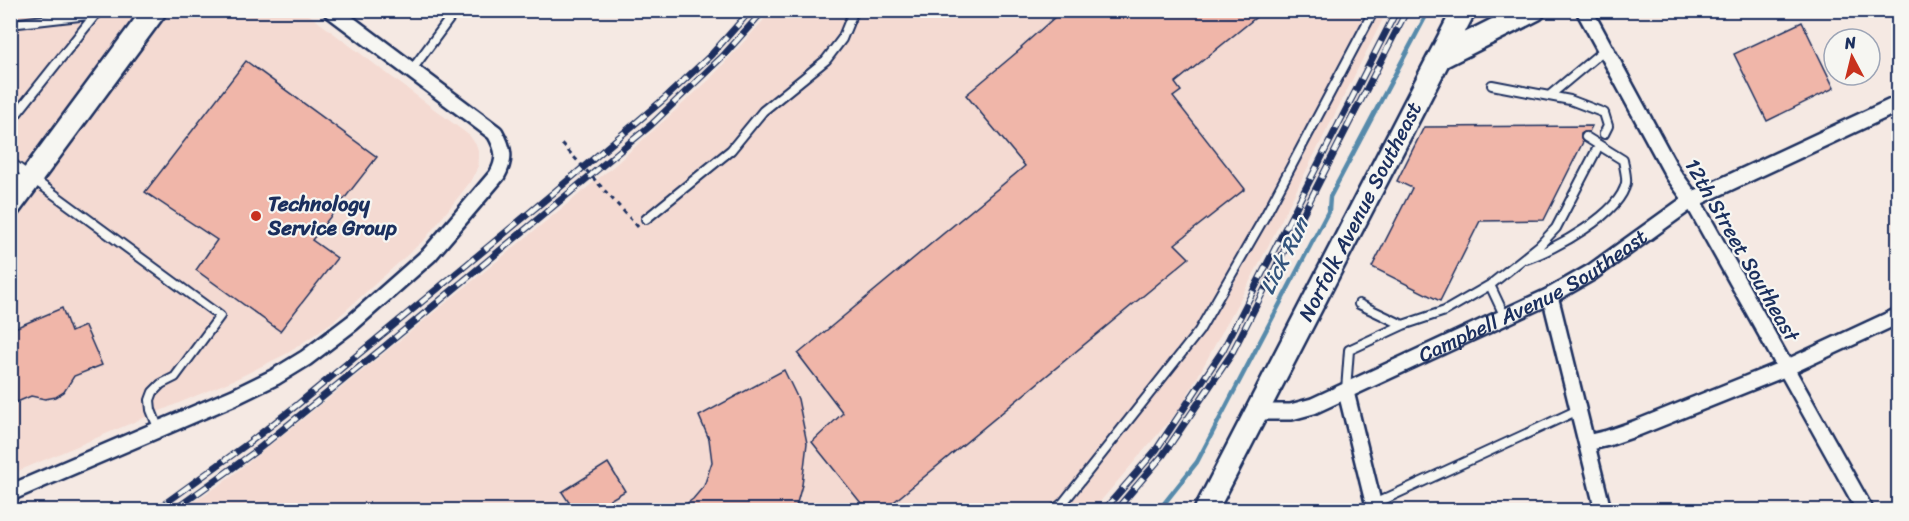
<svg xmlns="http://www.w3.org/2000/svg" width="1909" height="521" viewBox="0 0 1909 521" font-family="Sriracha,sans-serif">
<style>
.built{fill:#f4dad2}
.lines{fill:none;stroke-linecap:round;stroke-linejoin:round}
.stream{stroke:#568aab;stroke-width:4.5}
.building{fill:#f0b6a9;stroke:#1b2f5e;stroke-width:1.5}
.lane-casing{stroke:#1b2f5e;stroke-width:12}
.street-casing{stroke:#1b2f5e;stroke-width:20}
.secondary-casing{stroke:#1b2f5e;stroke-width:27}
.lane{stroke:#f6f6f2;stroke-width:8}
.street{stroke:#f6f6f2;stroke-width:15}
.secondary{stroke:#f6f6f2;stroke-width:22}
.rail-casing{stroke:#1b2f5e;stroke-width:7}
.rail{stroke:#f6f6f2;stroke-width:4.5;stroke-dasharray:14;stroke-linecap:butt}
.path-bridge{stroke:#1b2f5e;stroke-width:3;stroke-dasharray:4.5 4.5;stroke-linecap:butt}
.poi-dot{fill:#c8321e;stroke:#f6f6f2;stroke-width:2}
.labels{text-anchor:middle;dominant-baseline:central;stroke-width:4.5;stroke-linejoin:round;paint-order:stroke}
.poi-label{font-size:21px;font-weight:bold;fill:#1b2f5e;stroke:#f6f6f2;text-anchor:start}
.street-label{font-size:21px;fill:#1b2f5e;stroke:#f6f6f2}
.water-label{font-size:22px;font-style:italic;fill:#34557e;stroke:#f6f6f2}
</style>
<rect width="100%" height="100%" fill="#f5e9e3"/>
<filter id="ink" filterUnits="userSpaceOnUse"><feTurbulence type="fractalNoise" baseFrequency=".0167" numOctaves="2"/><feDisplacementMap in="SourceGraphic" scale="12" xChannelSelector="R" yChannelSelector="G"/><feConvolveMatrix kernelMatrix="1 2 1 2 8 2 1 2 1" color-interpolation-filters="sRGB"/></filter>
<g filter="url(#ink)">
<!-- built -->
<path class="built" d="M11,11H304L470,136L476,145L479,154L478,167L471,181L425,239L334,321L288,353L238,378L11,474Z
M772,11H1387L1257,268L1181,407L1093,510H180L221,484L324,402L615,165L709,80Z"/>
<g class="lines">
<!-- stream -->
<path class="stream" d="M1159,510L1197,462L1329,210L1330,197L1429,10"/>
</g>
<!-- building -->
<path class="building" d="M1063,10H1265L1175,83L1181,91L1173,97L1245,189L1175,244L1189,258L884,510H871L864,503H861L812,442L843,413L798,354L1025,166L966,95L1022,48L1021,47Z
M1802,22L1834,88L1767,121L1734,54Z
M246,61L377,157L312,240L337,258L280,331L196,270L217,240L145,192Z
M1592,126L1589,132H1584L1581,134V139L1583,142L1544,220L1480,221L1440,301L1372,267L1412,188L1397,181L1424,127Z
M62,308L71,332L85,326L102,365L74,376L64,392L56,397L45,399L31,396L10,405V330Z
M784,370L798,399L807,443L802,485L795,510H678L693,499L704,486L712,462L709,439L699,416Z
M608,463L625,491L593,510H574L562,492Z"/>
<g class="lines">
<!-- lane casing -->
<g class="lane-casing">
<path id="lane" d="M10,24L97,14
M411,71L456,10
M1492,85L1570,100L1604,113L1608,126L1604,134
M1549,96L1604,50
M10,122L99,10
M10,162L220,316L175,377L161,384L153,392L150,400L151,410L159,430
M646,219L731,150L763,111L826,60L842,39L854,10
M1526,259C1554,250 1620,214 1626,183C1627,176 1624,167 1623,160L1586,137
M1490,285L1505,317
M1359,304L1403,325
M1346,390L1349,350L1403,325L1445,311L1490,285L1539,246L1556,228L1596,151
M1374,504L1578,410
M1054,510L1063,503L1199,331L1265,216L1374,10"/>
</g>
<!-- street casing -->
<g class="street-casing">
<g id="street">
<path d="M1584,10L1673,174L1692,200L1865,510"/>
<path d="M1550,296L1603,510"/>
<path d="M1346,392L1375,510"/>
<path id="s1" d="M1256,412H1291L1313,406L1550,296L1592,272L1692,200L1898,104"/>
<path d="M1587,443L1608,438L1637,428L1786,368L1898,316"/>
<path d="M10,493L234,397L275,377L306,358L352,323L429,255L497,175C506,159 504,149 495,133L331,10"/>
</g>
</g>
<!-- secondary casing -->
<g class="secondary-casing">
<g id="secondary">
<path d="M1441,57L1534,10"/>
<path d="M10,206L155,10"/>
<path id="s2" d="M1206,510L1464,10"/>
</g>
</g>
<!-- lane -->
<use href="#lane" class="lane"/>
<!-- street -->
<use href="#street" class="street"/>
<!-- secondary -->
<use href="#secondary" class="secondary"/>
<!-- rail casing -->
<g class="rail-casing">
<path id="rail" d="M156,510L250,442L297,405L552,194L664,99L711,55L751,10
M174,510L256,451L384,347L651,125L723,56L764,10
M1104,510L1156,450L1223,350L1397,10
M1116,510L1163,455L1231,355L1407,10"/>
</g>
<!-- rail -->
<use href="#rail" class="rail"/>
<!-- path-bridge -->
<path class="path-bridge" d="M562,144L640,229"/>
</g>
</g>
<!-- markers -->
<circle class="poi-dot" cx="256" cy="216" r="6"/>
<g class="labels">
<!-- poi labels -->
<g class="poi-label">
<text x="268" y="204">Technology<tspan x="268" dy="24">Service Group</tspan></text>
</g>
<!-- street labels -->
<g class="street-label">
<text stroke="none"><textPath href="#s2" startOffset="336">Norfolk Avenue Southeast</textPath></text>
<text transform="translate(1742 250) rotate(60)">12th Street Southeast</text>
<text stroke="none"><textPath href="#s1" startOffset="304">Campbell Avenue Southeast</textPath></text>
</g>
<!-- water labels -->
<g class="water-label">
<text transform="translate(1284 256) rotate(-63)">Lick Run</text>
</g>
</g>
<!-- margin -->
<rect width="1909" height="521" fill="none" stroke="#f6f6f2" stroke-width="36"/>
<rect x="18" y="18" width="1873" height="485" fill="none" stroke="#1b2f5e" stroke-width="2" filter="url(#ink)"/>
<!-- north arrow -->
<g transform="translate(1852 57) rotate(353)"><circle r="28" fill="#f6f6f2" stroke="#9ea6b7" stroke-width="1.5"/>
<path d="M0-4.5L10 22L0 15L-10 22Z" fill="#c8321e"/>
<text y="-9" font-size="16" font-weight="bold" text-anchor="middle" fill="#1b2f5e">N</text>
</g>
</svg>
